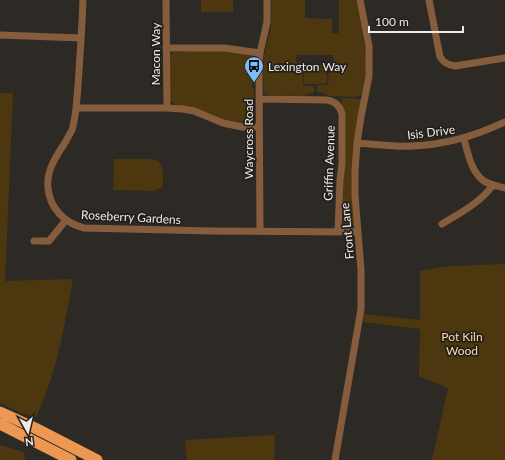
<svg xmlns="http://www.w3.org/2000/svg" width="505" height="460" viewBox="0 0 505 460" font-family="Lato,sans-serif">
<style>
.green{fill:#4d370e}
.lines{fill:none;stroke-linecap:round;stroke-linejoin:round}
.minor{stroke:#865d3c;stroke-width:7}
.trunk{stroke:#ec9852;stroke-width:11}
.labels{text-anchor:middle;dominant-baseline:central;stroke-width:3.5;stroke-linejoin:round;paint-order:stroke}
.street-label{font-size:12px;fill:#edebe8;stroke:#23201c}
.poi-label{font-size:12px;fill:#edebe8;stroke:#23201c;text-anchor:start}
.park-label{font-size:12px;fill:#fad9a3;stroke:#23201c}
</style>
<rect width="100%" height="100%" fill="#2d2a26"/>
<!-- green -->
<path class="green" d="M201,0H233V12H201Z
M271,0H305V18L332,19V33H339V0H356C360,20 365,41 366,62C366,74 364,85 361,96H358L357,97L328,96L324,93L317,92V85H328L329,67L332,63H334L333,55H296V62H303V86H314V93H309L305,96L268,95L265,94L264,92L263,71L264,56L271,28Z
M185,50H224L251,54L253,56L254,80H252V88L254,89V119C253,121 254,122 251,123C238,128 189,109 174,104L169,99L170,55L174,52H185Z
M306,65H326L327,66V82L325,84H306L304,83V67Z
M0,93H13L5,281L73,279C64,327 57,373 36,417L21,413L0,403Z
M341,98L361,99L354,225C349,229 344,228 343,221V180L346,166L345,116Z
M114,159H152C166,163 163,174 163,186L155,191L113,190Z
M505,264V460H432L448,388L419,376L420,329L363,322L364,314L420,320V271L449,266Z
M275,435L274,460H187L185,440Z
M0,445L24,452L25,460H0Z"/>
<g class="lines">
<!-- minor -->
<path class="minor" d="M83,0C82,28 80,57 78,85C77,98 76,118 72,130C70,134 68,137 66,141C57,155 46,170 48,188C50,209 65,223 84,228L211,231L358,232
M166,0L167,108
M429,0L440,57C444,63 448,65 455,66L505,58
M0,35L81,38
M166,48H224L260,53
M259,99L327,100C335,101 340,106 342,114V164L340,180L338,232
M76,108H167L183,109L194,111L223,123L242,127H259
M464,139C468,153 471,172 484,181C490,185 498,186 505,188
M357,143C375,144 394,147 413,146C446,145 475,136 505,122
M442,224C460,213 480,203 493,185
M260,231L259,65L260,53L267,22V0
M34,241H49L66,220
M335,460L361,309V270L355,195V171L357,143L361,117L369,76V46L360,0"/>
<!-- trunk -->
<path class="trunk" d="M0,412L35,428L97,460
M0,424L71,460"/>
</g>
<!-- icons -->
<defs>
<g id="bus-pin" transform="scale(1)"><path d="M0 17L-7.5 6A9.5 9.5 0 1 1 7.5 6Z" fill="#7cbef9" stroke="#23201c"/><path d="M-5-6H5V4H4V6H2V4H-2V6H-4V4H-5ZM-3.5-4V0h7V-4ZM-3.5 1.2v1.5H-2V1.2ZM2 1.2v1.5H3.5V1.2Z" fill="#111"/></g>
</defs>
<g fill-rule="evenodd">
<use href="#bus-pin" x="254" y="66"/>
</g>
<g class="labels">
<!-- street labels -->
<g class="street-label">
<text transform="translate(155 54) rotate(-90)">Macon Way</text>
<text transform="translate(431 132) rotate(-7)">Isis Drive</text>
<text transform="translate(248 139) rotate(-90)">Waycross Road</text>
<text transform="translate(329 163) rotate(-88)">Griffin Avenue</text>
<text transform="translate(131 217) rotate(3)">Roseberry Gardens</text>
<text transform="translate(347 231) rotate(-95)">Front Lane</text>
</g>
<!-- poi labels -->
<g class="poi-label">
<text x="268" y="66">Lexington Way</text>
</g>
<!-- park labels -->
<g class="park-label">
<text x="462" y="336">Pot Kiln<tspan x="462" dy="14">Wood</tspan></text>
</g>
</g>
<!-- north arrow -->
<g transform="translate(28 432) rotate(172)" stroke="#23201c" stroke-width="3" paint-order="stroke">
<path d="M0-3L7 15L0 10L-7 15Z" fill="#edebe8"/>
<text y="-6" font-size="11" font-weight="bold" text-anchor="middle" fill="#edebe8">N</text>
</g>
<!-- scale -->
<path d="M369 26v6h94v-6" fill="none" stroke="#edebe8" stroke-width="2"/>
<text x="375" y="26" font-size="12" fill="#edebe8" stroke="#23201c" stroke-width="3" paint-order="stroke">100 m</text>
</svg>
